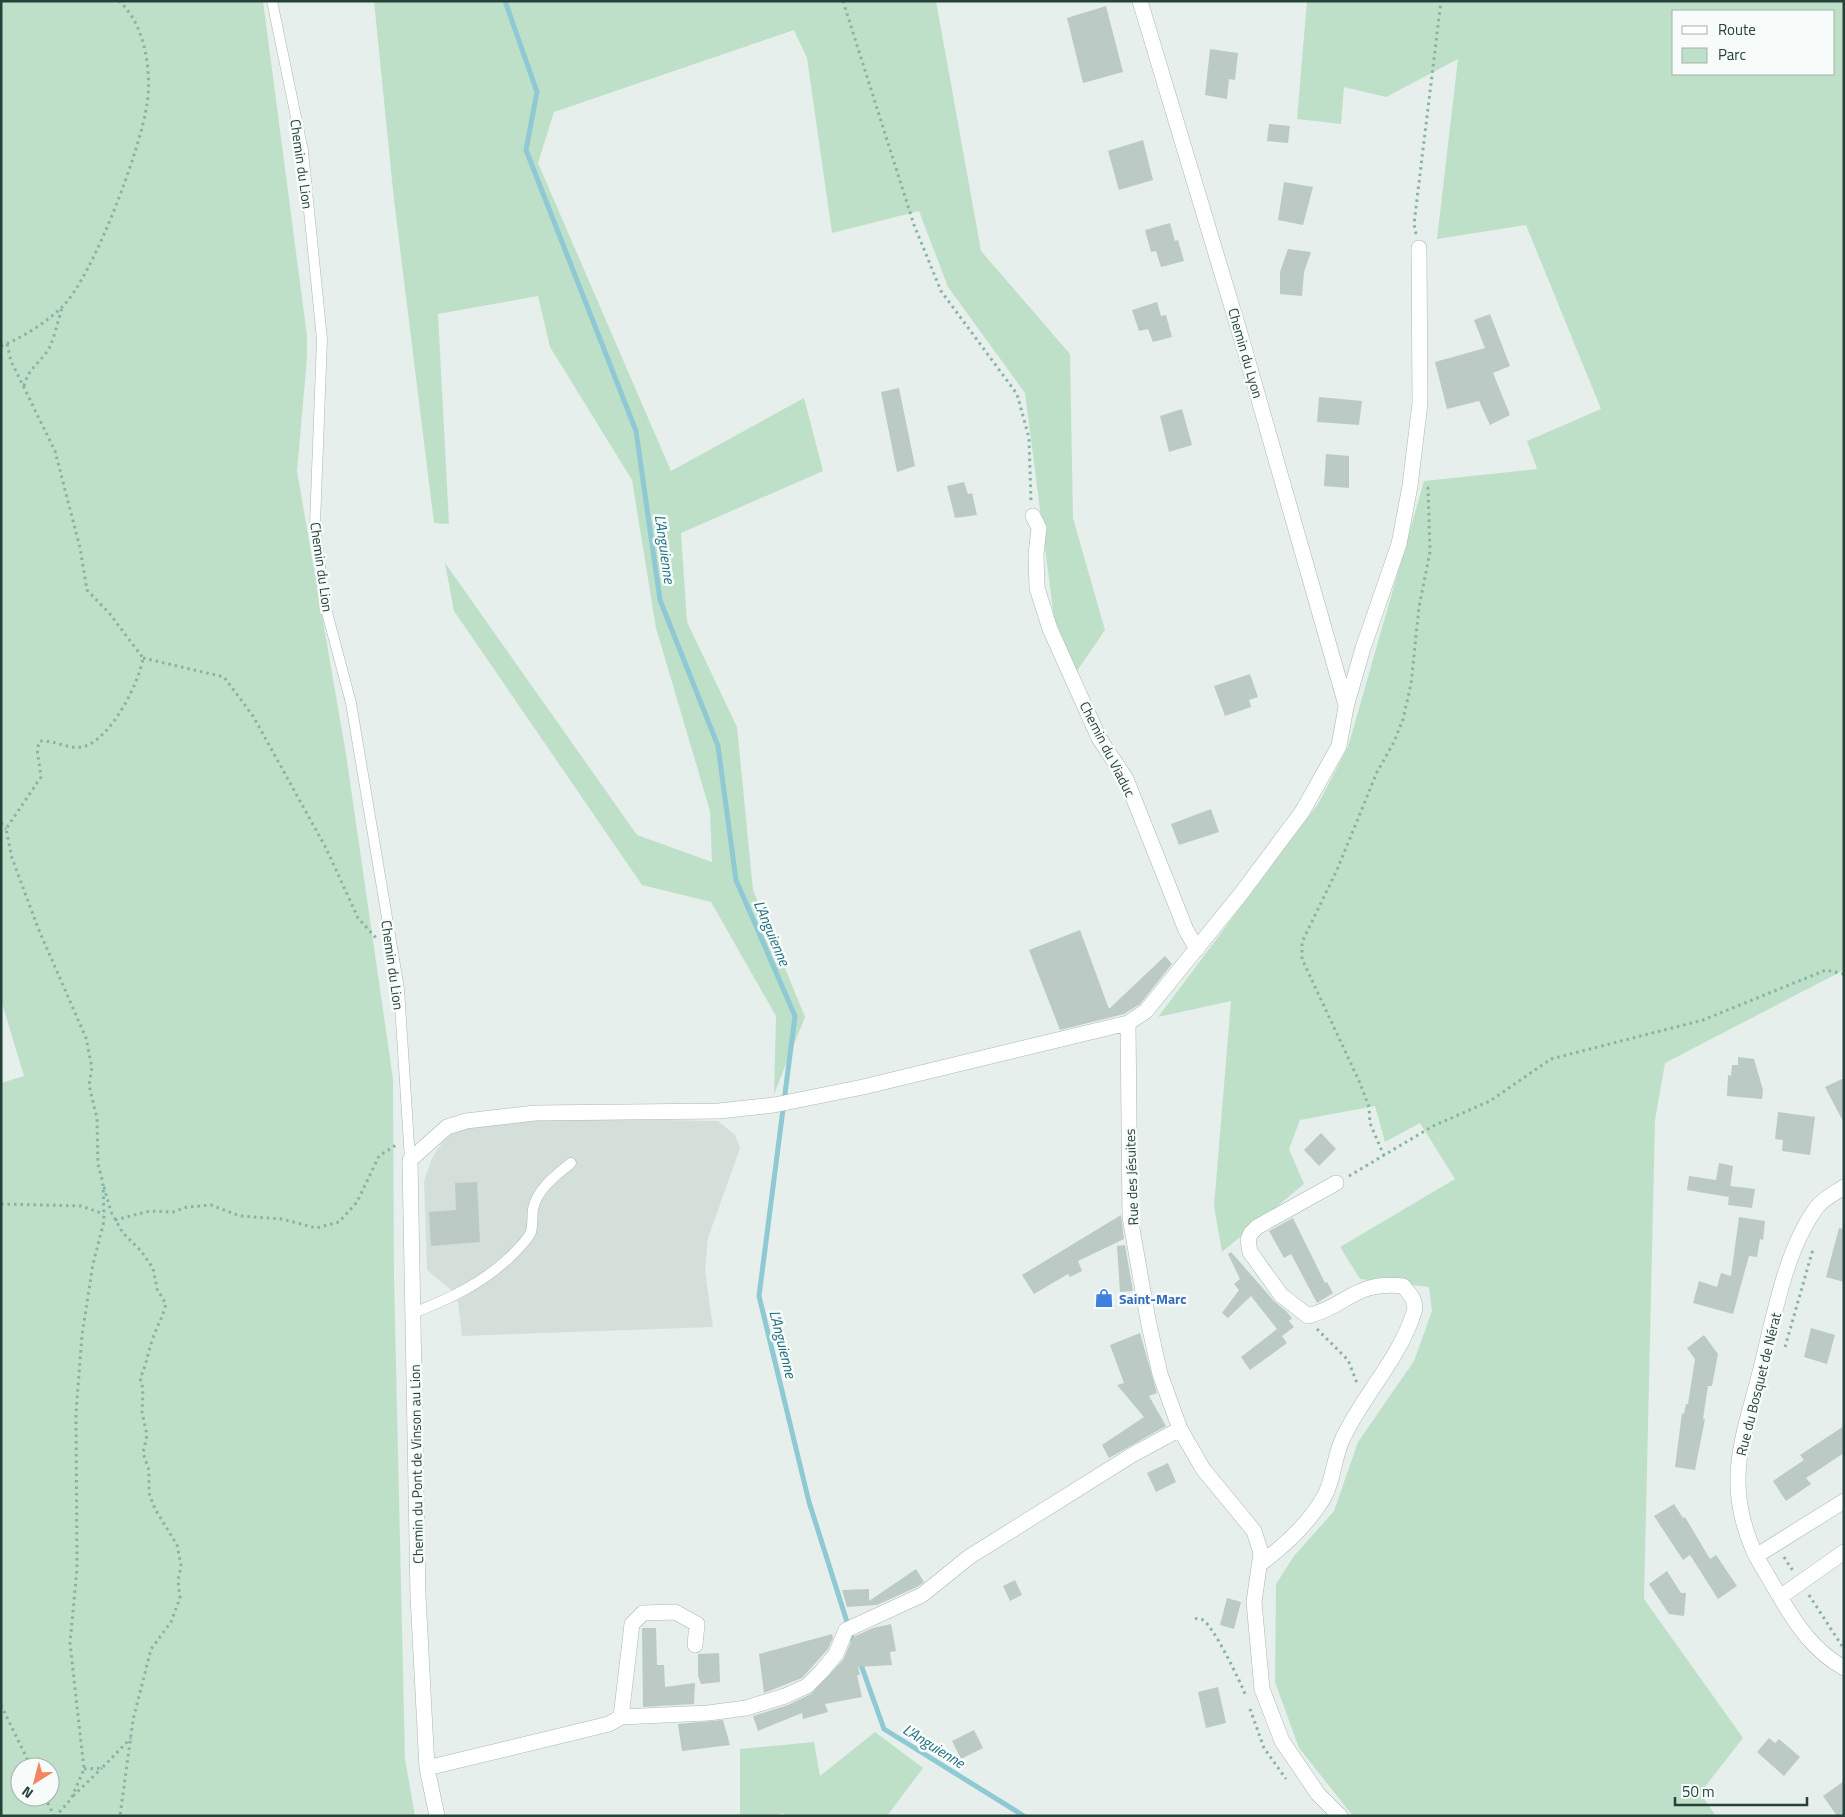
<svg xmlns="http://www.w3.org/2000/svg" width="1845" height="1817" viewBox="0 0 1845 1817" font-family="'Titillium Web',sans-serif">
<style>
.built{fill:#d4dfda}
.green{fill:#bfe0c8;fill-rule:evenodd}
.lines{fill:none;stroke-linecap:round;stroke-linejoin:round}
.stream{stroke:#8ec9d4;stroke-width:5}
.building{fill:#bbcac4}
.service-casing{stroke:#a8b8b2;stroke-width:11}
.minor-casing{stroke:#a8b8b2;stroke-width:16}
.path{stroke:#86b3a5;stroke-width:3;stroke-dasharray:2.5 4;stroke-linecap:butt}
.service{stroke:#fff;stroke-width:10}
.minor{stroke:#fff;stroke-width:15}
.labels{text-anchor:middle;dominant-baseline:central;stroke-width:5;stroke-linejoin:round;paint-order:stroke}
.street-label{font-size:14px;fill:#24423a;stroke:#f7fbf9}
.shop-label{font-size:14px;font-weight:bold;fill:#366cbe;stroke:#f7fbf9;text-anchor:start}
.water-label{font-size:15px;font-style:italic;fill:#1c6f80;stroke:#f7fbf9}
</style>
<rect width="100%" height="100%" fill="#e6efeb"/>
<!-- built -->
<path class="built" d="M546,1118L718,1121L735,1135L740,1148L708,1238L705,1271L713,1327L462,1336L458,1303L451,1290L427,1270L424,1181L432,1158L444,1140L456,1130L468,1127Z"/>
<!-- green -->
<path class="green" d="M1,1H263L307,336V358L297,471L346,754L393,1079L394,1278L405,1759L415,1816H1V1083L24,1076L1,1000ZM20,1767H50V1797H20Z
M374,1H936L981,251L1070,354L1073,518L1105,630L1077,671L1054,618L1025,393L948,287L919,211L832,233L807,58L794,30L554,112L538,163L671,471L804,398L823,471L681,533L687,622L737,727L753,890L805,1017L774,1094L776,1016L711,902L642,885L454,611L445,563L637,835L712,862L710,811L656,628L632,480L550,347L538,296L438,314L449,524L434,523L394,200Z
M1307,1H1844V970L1665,1063L1655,1120L1644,1599L1743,1738L1700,1793L1716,1816H1353L1299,1748L1275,1682L1276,1584L1294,1556L1334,1511L1358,1442L1414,1361L1432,1311L1429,1287L1360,1279L1340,1247L1455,1179L1420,1123L1385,1142L1375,1106L1300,1120L1289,1149L1304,1184L1222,1252L1214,1206L1231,1001L1158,1017L1318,804L1348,747L1424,481L1537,469L1527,441L1601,409L1526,225L1437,239L1458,59L1386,97L1344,87L1341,124L1297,119ZM1674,11H1834V74H1674Z
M875,1732L923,1768L887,1816H785L783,1813L772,1816H740V1749L814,1742L820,1776Z"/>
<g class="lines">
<!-- stream -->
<path class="stream" d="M505,1L537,92L526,150L636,431L660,600L718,746L736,880L795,1016L759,1296L809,1502L854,1644
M860,1662L884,1729L1024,1816"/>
</g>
<!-- building -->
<path class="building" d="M1106,6L1123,72L1083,83L1067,18Z
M1210,49L1238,53L1235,80L1229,79L1227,99L1205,95Z
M1269,124L1290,126L1288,143L1267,141Z
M1143,140L1153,180L1119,190L1108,151Z
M1284,182L1313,187L1303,225L1278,220Z
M1170,223L1175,241L1178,240L1184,261L1161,267L1156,251L1151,252L1145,230Z
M1288,249L1311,252L1304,272L1302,296L1280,294V272Z
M1157,302L1161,316L1166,315L1172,337L1153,342L1148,329L1139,331L1132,310Z
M1490,314L1510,366L1493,373L1510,415L1490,425L1479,401L1447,409L1435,362L1485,348L1474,320Z
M899,388L915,466L897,472L881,392Z
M1319,397L1362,401L1359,425L1317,422Z
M1182,409L1192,445L1169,452L1160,416Z
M1326,454L1349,456V488L1324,486Z
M964,482L968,494L972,493L977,515L955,518L947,486Z
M1250,674L1258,697L1249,700L1251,707L1225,716L1214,686Z
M1211,809L1219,832L1179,845L1171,824Z
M1080,930L1109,1009L1165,956L1172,964L1140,1004L1124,1014L1060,1030L1029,950Z
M1738,1057L1754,1059L1763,1090L1762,1099L1727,1096L1728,1075L1731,1076L1732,1065H1738Z
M1844,1078V1123L1825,1087Z
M1778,1112L1815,1117L1810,1155L1782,1151L1783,1140L1775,1139Z
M1321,1133L1336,1149L1319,1166L1304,1150Z
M1719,1163L1733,1166L1729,1197L1687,1190L1689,1176L1716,1180Z
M477,1182L480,1242L431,1246L429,1212L456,1210L455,1183Z
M1730,1186L1755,1189L1752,1208L1728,1205Z
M1121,1215L1124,1239L1078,1261L1082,1271L1070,1277L1068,1274L1034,1294L1022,1275Z
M1739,1217L1765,1221L1763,1240L1760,1239L1757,1257L1749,1256L1733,1314L1693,1303L1699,1281L1717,1287L1721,1273L1731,1276Z
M1293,1218L1325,1283L1327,1282L1333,1293L1317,1303L1291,1254L1284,1258L1269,1231Z
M1839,1228L1844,1229V1282L1826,1277Z
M1125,1245L1133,1291L1120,1292L1117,1246Z
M1231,1252L1274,1301L1286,1311L1292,1318L1289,1321L1294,1327L1282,1336L1287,1343L1250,1370L1241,1357L1277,1329L1251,1296L1228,1318L1222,1313L1239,1290L1234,1284L1240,1279L1228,1254Z
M1811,1328L1835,1335L1827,1364L1804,1357Z
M1140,1333L1157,1393L1149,1396L1166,1426L1109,1458L1102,1445L1144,1417L1117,1385L1124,1383L1110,1345Z
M1704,1335L1718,1354L1712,1386H1708L1703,1419H1705L1695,1470L1675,1467L1682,1413L1684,1414L1686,1404H1688L1695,1359L1687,1348Z
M1844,1426V1453L1806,1478L1811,1484L1786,1501L1773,1481L1804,1460L1800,1455Z
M1168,1463L1176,1482L1156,1492L1147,1473Z
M1674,1504L1683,1518L1685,1517L1710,1559L1716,1555L1737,1586L1718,1599L1690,1555L1683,1560L1654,1516Z
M916,1569L924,1582L917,1587L877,1605L847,1607L842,1590L869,1589V1601Z
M1667,1571L1681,1593H1686L1684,1616L1669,1614L1649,1584Z
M1015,1580L1022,1595L1010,1601L1003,1586Z
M1227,1598L1241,1602L1234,1629L1220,1625Z
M891,1624L896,1651L890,1652L892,1665L858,1667L860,1675H857L862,1697L825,1704L828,1712L803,1719L802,1713L758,1731L753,1716L788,1705L811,1694L843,1660L853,1637L873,1628Z
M642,1628H656L657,1665H664L665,1687L695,1683L694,1704L643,1707Z
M832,1634L833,1638L828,1649L802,1678L764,1693L759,1654Z
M719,1653L720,1682L701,1684L698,1676V1654Z
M1218,1687L1226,1723L1206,1728L1198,1692Z
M723,1720L730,1745L682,1751L678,1724Z
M974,1730L983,1748L961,1759L952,1741Z
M1769,1738L1775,1743L1779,1739L1800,1757L1784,1776L1757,1752Z
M1844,1781V1816H1837L1823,1796Z"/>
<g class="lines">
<!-- service casing -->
<g class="service-casing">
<path id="service" d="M272,1L303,151L322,339L315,524L324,601L351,703L399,989L410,1160
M414,1313C450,1298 480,1285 509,1258C516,1251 527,1241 531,1232C533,1225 532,1216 533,1209C537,1189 556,1175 571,1163"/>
</g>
<!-- minor casing -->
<g class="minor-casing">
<path id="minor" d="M1140,1L1241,337L1346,705
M1033,516L1039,528L1036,554L1037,588L1050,629L1099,738L1126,779L1186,930L1197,949
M1128,1023L1130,1217L1148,1320L1160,1374L1180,1429L1203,1469L1254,1531L1261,1553L1254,1602L1262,1689L1282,1741L1318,1794L1340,1816
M1844,1187C1835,1193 1823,1199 1817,1207C1784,1251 1773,1323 1759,1376C1751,1408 1739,1442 1738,1476C1737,1505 1744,1530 1756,1556L1844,1501
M1844,1552L1780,1597C1797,1626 1814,1651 1844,1668
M1756,1556L1780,1597
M1260,1564C1283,1547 1305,1527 1321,1502C1334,1483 1333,1458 1343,1438C1363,1395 1400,1358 1414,1312C1417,1301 1410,1294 1403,1286C1354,1281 1349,1305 1308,1316L1281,1295L1250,1252L1248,1240L1251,1233L1257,1227L1336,1183
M621,1717L708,1713L746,1708L785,1696L807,1686L822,1671L836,1654L846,1630L922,1595L969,1557L1132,1455L1180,1429
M427,1768L609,1724L621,1717L632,1624L643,1613L675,1612L697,1624L695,1645
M437,1816L427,1768L418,1596L410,1160L447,1127L466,1121L535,1113L719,1111L774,1105L863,1087L1128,1023L1146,1011L1240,895L1302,812L1339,746L1346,707L1363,648L1399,544L1410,486L1420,403L1419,248"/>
</g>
<!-- path -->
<path class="path" d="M843,1L914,225L941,291L1017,394L1029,438L1031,502
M1416,234L1414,224L1441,1
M7,344L11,361L55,451L80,548L87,590L110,614L143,658C139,684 109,742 82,747C67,749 55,740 40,741L37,749L41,777L6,829L12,858L38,928L86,1038L92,1068L89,1085L97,1118L98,1164L103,1183L104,1221L93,1264L82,1335L76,1413L77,1569L70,1643L84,1769L71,1799L56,1816
M1,346C22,338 47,322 62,307C93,277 141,148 147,104C152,71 145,24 119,1
M24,386C28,370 37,365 46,353C53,345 58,320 62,308
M143,658L224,677L253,716L326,848L358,918L377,939
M1,823L6,829
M1384,1156L1370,1123L1369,1107L1360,1083L1302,959V942L1337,870L1377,772L1394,742L1403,719L1411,684L1419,607L1430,552L1428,488L1426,487
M1349,1176L1433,1126L1490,1101L1551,1059L1703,1020L1826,970L1844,974
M104,1187L111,1212L123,1233L141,1251L153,1268L157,1289L166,1304C163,1317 156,1328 152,1341C147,1355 147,1364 140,1378L143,1389L142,1412L147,1435L143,1453L149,1470V1493L155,1509L177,1545L181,1565L178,1581L180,1598L171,1622L151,1649L133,1720L120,1816
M1,1204L81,1206L104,1214
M115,1220L150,1211L173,1212L187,1207L211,1205L240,1216L282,1219L316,1228L339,1222L357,1202L379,1156L396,1145
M1317,1329L1348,1360L1357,1383
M1785,1347L1813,1249
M1784,1557L1793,1571
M1809,1595L1842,1646
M1195,1618C1197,1619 1200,1619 1203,1620C1214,1627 1240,1681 1245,1694
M1,1705L31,1767
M1250,1709L1264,1748L1286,1779
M84,1769L102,1768L131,1738
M73,1796L102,1768
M45,1797L54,1816"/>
<!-- service -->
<use href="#service" class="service"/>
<!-- minor -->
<use href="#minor" class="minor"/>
</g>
<!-- icons -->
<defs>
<g id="shop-bare" transform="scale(1.5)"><path d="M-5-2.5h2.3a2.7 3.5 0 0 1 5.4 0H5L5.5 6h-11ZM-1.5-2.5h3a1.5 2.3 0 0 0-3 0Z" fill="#3f7fe0" stroke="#f7fbf9" stroke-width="2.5" paint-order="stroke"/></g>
</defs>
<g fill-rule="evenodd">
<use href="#shop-bare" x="1104" y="1298"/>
</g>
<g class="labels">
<!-- street labels -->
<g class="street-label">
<text transform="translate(302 164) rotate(82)">Chemin du Lion</text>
<text transform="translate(1246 353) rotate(74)">Chemin du Lyon</text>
<text transform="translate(322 567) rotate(82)">Chemin du Lion</text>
<text transform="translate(1108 749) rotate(63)">Chemin du Viaduc</text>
<text transform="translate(393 965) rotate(82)">Chemin du Lion</text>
<text transform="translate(1131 1177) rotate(-92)">Rue des Jésuites</text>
<text transform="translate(1758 1384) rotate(-76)">Rue du Bosquet de Nérat</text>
<text transform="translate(416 1464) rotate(-91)">Chemin du Pont de Vinson au Lion</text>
</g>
<!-- shop labels -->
<g class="shop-label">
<text x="1119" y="1298">Saint-Marc</text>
</g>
<!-- water labels -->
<g class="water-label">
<text transform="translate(665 549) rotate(82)">L'Anguienne</text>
<text transform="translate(772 933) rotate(67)">L'Anguienne</text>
<text transform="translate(783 1344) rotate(76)">L'Anguienne</text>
<text transform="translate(934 1746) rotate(32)">L'Anguienne</text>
</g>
</g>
<!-- border -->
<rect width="1845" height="1817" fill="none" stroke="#24423a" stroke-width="5"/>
<!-- legend -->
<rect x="1672" y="10" width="162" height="65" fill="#f7fbf9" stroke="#a3b1ad"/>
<rect x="1682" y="26" width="25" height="8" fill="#ffffff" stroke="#a3b1ad"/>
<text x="1718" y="35" font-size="15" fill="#24423a">Route</text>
<rect x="1682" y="48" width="25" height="15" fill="#bfe0c8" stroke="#a3b1ad"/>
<text x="1718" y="60" font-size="15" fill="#24423a">Parc</text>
<!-- north arrow -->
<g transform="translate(35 1782) rotate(216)"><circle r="24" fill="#f7fbf9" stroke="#a3b1ad"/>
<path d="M0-4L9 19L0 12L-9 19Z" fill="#f4845f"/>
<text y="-8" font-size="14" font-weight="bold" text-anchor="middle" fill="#24423a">N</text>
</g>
<!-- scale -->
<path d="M1675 1797v8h132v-8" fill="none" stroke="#24423a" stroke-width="2.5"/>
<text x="1682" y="1797" font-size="15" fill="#24423a" stroke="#f7fbf9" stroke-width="4" paint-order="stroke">50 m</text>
</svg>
